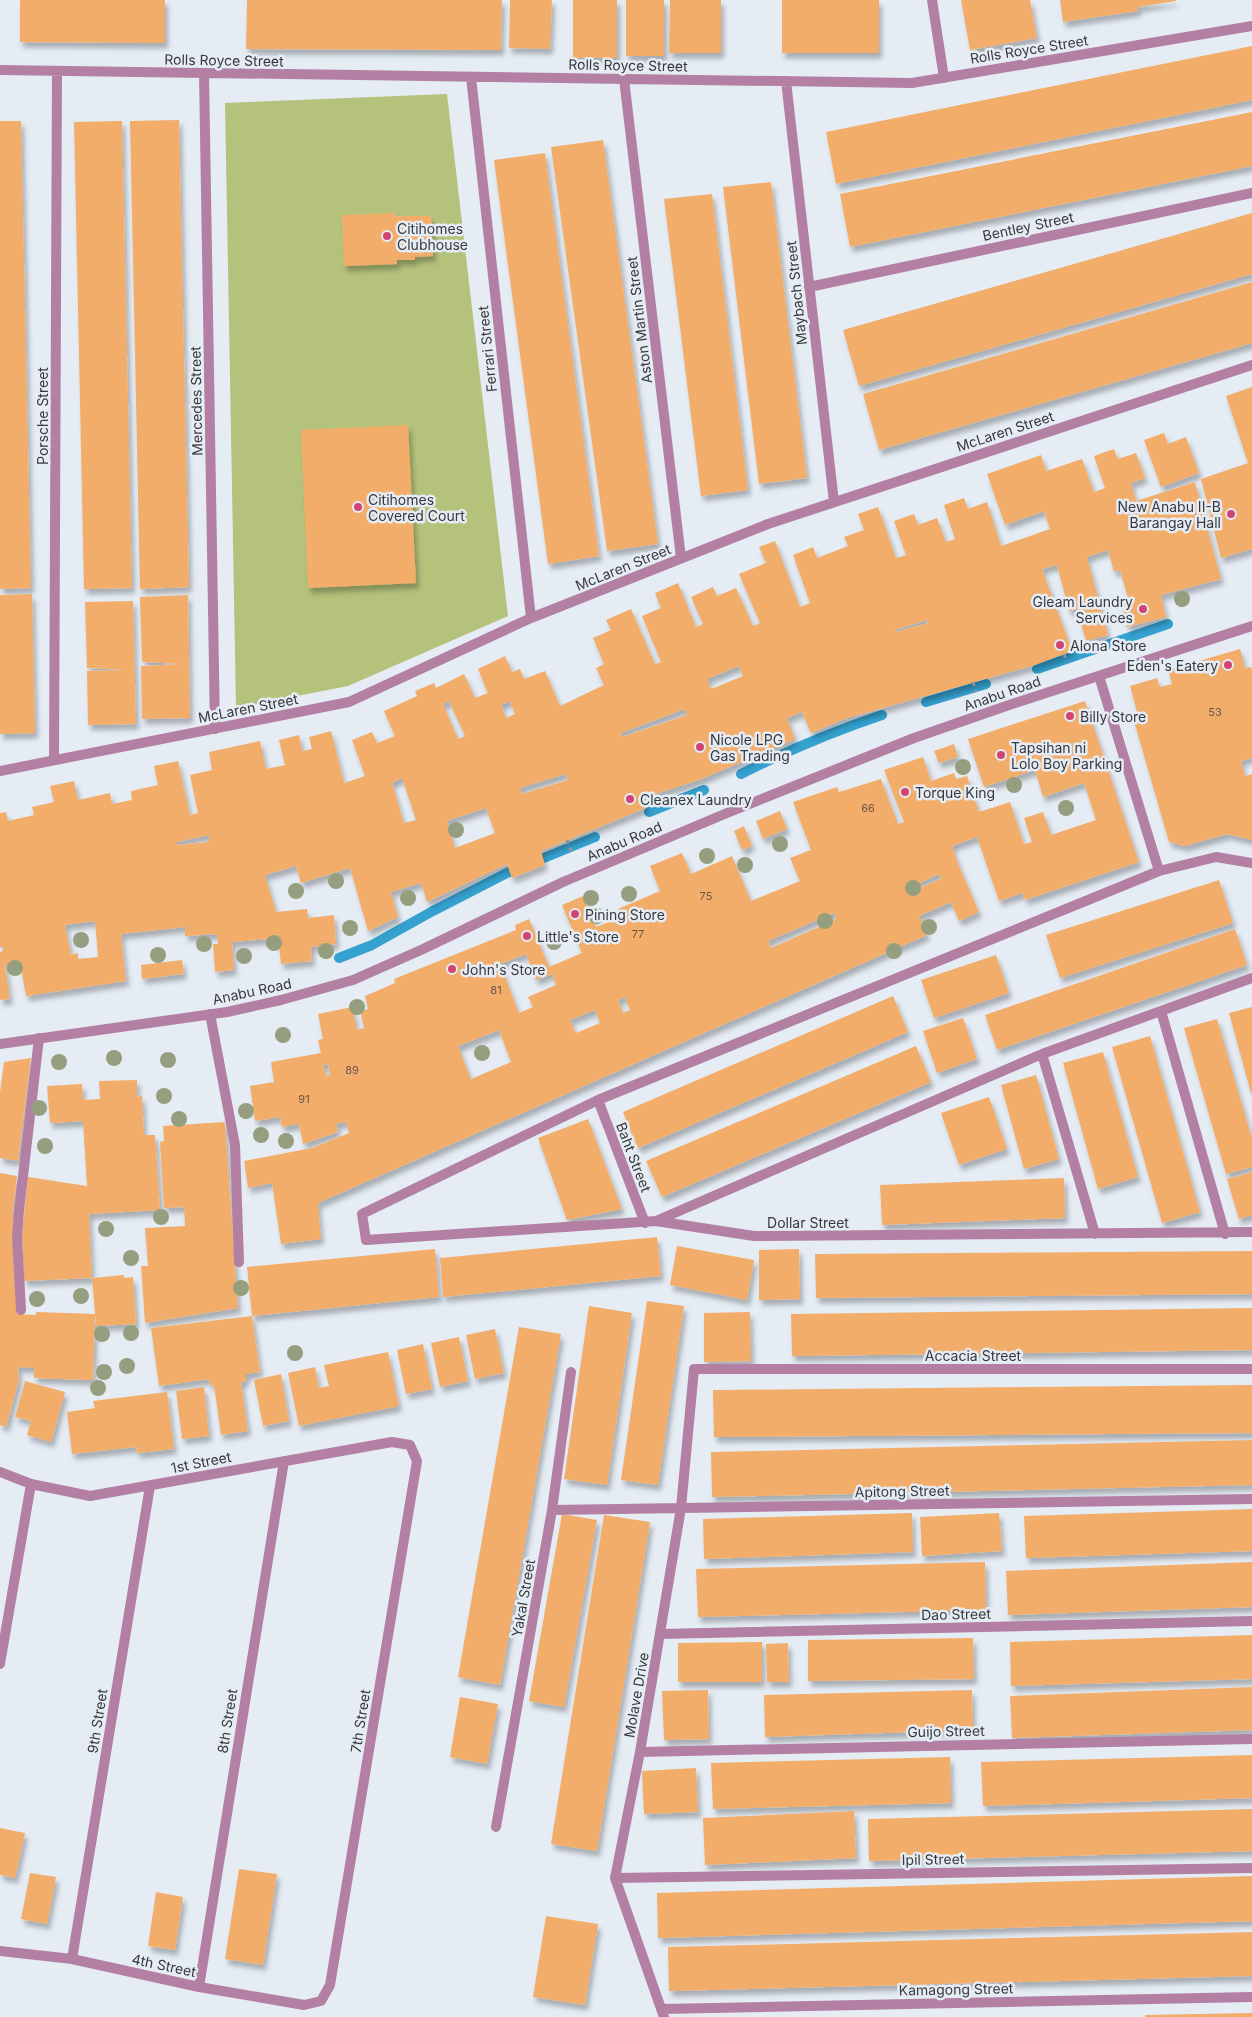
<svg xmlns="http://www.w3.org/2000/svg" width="1252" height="2017" viewBox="0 0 1252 2017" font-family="Inter,sans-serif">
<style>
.green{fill:#b4c27b}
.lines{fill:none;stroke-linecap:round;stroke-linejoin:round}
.stream{stroke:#34a1cf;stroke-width:10}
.building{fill:#f3ad6a;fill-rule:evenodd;filter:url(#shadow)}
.path{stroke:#8d9197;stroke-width:3;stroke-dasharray:4 4;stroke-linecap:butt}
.service{stroke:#b380a4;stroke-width:10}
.minor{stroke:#b380a4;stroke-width:10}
.tertiary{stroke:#b380a4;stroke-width:10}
.tree{fill:#959e7e}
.poi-dot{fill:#d24572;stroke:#e5ecf4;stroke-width:2}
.labels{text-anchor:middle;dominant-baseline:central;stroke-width:5;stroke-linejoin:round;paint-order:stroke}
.number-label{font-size:11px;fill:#665648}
.street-label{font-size:14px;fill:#37393d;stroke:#e5ecf4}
.poi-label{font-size:14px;fill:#37393d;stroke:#e5ecf4;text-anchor:start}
</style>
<defs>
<filter id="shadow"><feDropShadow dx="3" dy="5.5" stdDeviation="2.5" flood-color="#0004"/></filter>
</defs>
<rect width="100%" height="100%" fill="#e5ecf4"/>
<!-- green -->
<path class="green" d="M447,94L508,616L348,686L236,708L225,103Z"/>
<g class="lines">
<!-- stream -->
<path class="stream" d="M1037,669L1168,624
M926,702L986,684
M741,774C787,751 834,731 882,715
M649,812L704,790
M544,858L595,837
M339,958L372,945L431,912L509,872"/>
</g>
<!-- building -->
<path class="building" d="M20,0H165V43L20,42Z
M247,0H502L501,50L246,49Z
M510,0H552L550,49L509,48Z
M573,0H617V58H573Z
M626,0H664V56H626Z
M670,0H721V53H669Z
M782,0H879V53H782Z
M961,0H1030L1037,38L970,50Z
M1060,0H1176V1L1138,7V11L1063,22Z
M1252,46V100L836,184L826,132Z
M1252,112V166L850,247L840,194Z
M179,120L189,587L140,589L130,121Z
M0,121H21L31,588L0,589Z
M122,121L132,588L84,589L74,122Z
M603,140L658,544L607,551L551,147Z
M545,153L599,556L548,564L494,160Z
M771,182L807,478L759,484L723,187Z
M712,194L748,490L701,496L664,199Z
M395,213V216H431L433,256L415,257V260H397V264L344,266L342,215Z
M1252,213V274L859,386L843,330Z
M1252,282V343L879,450L863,394Z
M1252,387V549L1221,558L1201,479L1248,463L1226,396Z
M408,425L416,583L308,588L301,430Z
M1164,433L1168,444L1186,437L1199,473L1161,487L1144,440Z
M1114,449L1118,459L1136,453L1145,478L1131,483L1136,501L1195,482L1221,579L1161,595L1166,617L1127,627L1121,600L1128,598L1120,570L1114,572L1108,550L1087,557L1108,635L1086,641L1077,609L1069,611L1057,565L1042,569L1072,651L1035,665L844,719L811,733L802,712L787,718L795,739L699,780L643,798L646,808L541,851L545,865L512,878L507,864L427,902L421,883L391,892L398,917L368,931L350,868L301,883L296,866L265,875L276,912L307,909L308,918L334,915L336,944L311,947L312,961L281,964L278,938L232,942L234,970L215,972L213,944H218L217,934L185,936V927L121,934L126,981L26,996L20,963L5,965L10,999L0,1000V952L3,951V947H0V813L6,812L8,821L34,815L32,807L54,802L50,786L74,781L78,800L110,793L112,804L132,800L131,791L158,785L154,766L178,761L190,815L198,813L190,775L212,770L209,752L260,741L266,769L285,765L279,740L299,735L302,751L312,749L309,737L331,731L344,783L365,776L352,740L372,732L377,743L395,736L384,711L417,696L415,691L434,683L436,688L464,674L475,698L488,693L478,669L505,656L512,672L520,669L524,679L545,671L560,706L604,685L596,668L604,664L593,638L611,630L606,620L631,609L655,664L661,662L642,616L661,608L655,593L678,583L696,627L703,624L691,597L713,587L717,596L736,588L753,626L760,623L739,574L766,563L759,547L775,541L800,607L810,603L793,555L813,547L817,558L848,546L844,537L864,530L858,514L878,507L896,558L906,555L894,521L914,514L918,525L937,518L946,542L955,539L944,505L964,498L968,509L987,502L1001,546L1050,529L1044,511L1005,525L987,474L1041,455L1046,471L1082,459L1094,492L1105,488L1094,456ZM927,620L928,623L896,632L895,630ZM739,666L743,676L711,689L707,679ZM449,701L465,736L458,739L443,704ZM510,701L515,714L506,718L501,705ZM685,709L687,715L622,737L621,733ZM566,774L568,780L522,794L520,788ZM402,778L416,820L404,823L392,783ZM486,808L495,833L455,848L447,821ZM209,835V842L177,845V842ZM95,921L98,957L78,959V953L71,955L65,925Z
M32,594L35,733L0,734V595Z
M188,595L190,718L142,719L141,666L184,664L142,662L140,597Z
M133,601L136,724L88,725L87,671L130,670L87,668L85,602Z
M1240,649L1245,668L1251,667L1252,671V758L1241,761L1245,776L1252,774V840L1227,834L1185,846L1169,842L1132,714L1137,712L1130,686L1157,678L1160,687L1172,684L1168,670Z
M1085,701L1139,862L1025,900L1023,893L999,901L977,837L952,846L959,866L979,912L959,921L951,902L919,916L927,935L318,1203L321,1239L281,1244L272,1183L248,1188L244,1161L312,1148L349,1133L346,1122L336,1124L338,1132L303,1144L299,1124L282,1127L280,1117L255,1121L250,1086L274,1082L271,1062L321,1053L318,1040L323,1039L318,1014L352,1007L357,1030L364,1028L360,1011L368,1009L365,996L395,983L394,979L516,930L515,925L529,919L549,967L582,953L562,905L583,896L596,927L621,917L618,909L660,891L650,866L682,853L691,874L732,856L751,901L800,881L790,858L811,850L793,802L837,787L839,792L881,779L898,824L904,822L884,770L923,757L931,781L954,773L956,779L967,776L979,812L1010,802L1024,844L1032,842L1024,818L1043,812L1051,835L1096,820L1084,783L1043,797L1035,770L984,787L968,739ZM939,874L941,879L909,892L907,889ZM834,913L837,919L771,948L768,941ZM526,954L536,980L552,974L556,985L528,997L533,1007L519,1013L500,964ZM625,997L630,1010L623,1013L618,1000ZM595,1010L600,1023L576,1033L570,1020ZM499,1030L511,1062L471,1079L458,1046ZM328,1064L330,1075L326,1076L323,1065Z
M954,744L958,757L939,763L934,751Z
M780,811L787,829L763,839L756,821Z
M744,826L752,846L742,850L734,831Z
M1219,880L1233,923L1060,978L1046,935Z
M1235,929L1247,965L997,1050L985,1015Z
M996,955L1009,993L934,1018L921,980Z
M182,960L184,974L142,979L141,965Z
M893,996L908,1032L638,1148L623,1112Z
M1252,1007V1093H1251L1229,1013Z
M963,1018L977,1059L937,1073L923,1031Z
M1217,1019L1252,1139V1167L1226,1174L1184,1028Z
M1150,1036L1200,1212L1162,1223L1112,1047Z
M916,1046L931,1082L662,1197L646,1161Z
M1103,1052L1138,1177L1098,1189L1063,1063Z
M31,1058L18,1161L0,1158V1092L4,1062Z
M1036,1075L1059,1159L1024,1169L1001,1085Z
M137,1080V1097L142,1096L144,1135H155L160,1210L89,1214L92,1278L24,1281L22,1235L28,1177L87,1186L83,1121L50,1123L47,1086L82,1084L83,1100L100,1099L99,1081Z
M989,1097L1007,1149L959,1165L941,1113Z
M588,1119L622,1209L567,1220L538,1138Z
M225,1122L238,1308L145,1323L141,1266H148L145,1228L185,1226L184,1207L164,1208L160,1142L164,1141L163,1126Z
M1252,1172V1215L1239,1219L1227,1179Z
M0,1173L17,1176L13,1211V1244L17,1314L36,1315V1312L95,1314L92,1278L124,1275V1278L133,1277L136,1324L96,1326L95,1314L93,1380L34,1378V1368L18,1367L19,1380L6,1427L0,1425Z
M1064,1178L1065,1218L882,1225L880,1185Z
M657,1237L661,1276L443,1297L440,1258Z
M677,1246L754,1260L747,1300L670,1285Z
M435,1249L439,1297L252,1316L247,1267Z
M799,1249L800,1299L759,1300V1250Z
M1252,1251V1294L816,1298L815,1254Z
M647,1301L684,1306L658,1485L621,1480Z
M589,1306L632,1313L607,1485L564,1479Z
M1252,1308V1350L792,1356L791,1314Z
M750,1312L751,1361L704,1362V1313Z
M252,1316L260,1372L246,1374V1381L241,1382L248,1431L221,1435L214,1385L210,1386L209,1379L159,1386L151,1328Z
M519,1327L561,1334L500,1685L458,1677Z
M495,1329L504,1373L475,1379L466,1335Z
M459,1337L468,1381L440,1387L431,1343Z
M423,1344L432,1389L406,1394L397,1350Z
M388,1352L399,1406L299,1426L288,1373L315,1367L319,1388L329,1386L324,1365Z
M281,1374L289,1421L263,1426L254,1380Z
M25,1381L65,1392L51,1442L27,1435L31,1421L15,1417Z
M1252,1385V1433L714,1437L713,1390Z
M204,1387L209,1436L182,1439L176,1391Z
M167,1392L174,1449L137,1453L136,1447L72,1454L67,1412L95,1408L93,1401Z
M1252,1440V1485L712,1497L711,1452Z
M1252,1509V1551L1026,1558L1024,1516Z
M912,1513L913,1552L704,1559L703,1519Z
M999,1513L1002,1551L922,1556L920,1517Z
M562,1514L597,1520L564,1707L529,1701Z
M604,1515L650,1522L597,1851L551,1844Z
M985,1562L986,1610L698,1617L696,1569Z
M1252,1562V1607L1008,1615L1006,1571Z
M1252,1635V1679L1011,1686L1010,1642Z
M973,1638L974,1679L808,1681V1640Z
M762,1642V1682H678V1643Z
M788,1643L789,1682H767L766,1644Z
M1252,1687V1730L1012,1738L1010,1696Z
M708,1690L709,1739L664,1740L662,1691Z
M972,1690L973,1730L765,1737L764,1695Z
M460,1697L498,1704L487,1764L450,1757Z
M1252,1755V1798L983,1806L981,1762Z
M950,1757L951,1803L713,1809L711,1763Z
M696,1768L698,1812L644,1814L642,1771Z
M1252,1809V1851L869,1861L868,1819Z
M854,1811L856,1858L705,1865L703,1818Z
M0,1828L25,1833L15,1878L0,1875Z
M239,1869L277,1874L263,1965L225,1959Z
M30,1873L56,1877L47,1924L21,1919Z
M1252,1876V1921L658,1938L657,1893Z
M156,1892L183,1897L175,1950L148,1946Z
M546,1916L598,1924L585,2005L533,1997Z
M1252,1932V1976L669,1991L668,1947Z
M1252,2013V2017H1145V2015Z"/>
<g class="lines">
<!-- path -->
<path class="path" d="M1064,654L1067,662
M973,682L976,692
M567,840L572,853"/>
<!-- service -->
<path class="service" d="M210,1014L235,1145L239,1262
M21,1310L17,1237L19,1211L39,1038"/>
<!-- minor -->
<path class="minor" d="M932,0L944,78
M0,70L912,83L1252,26
M204,73L215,729
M471,77L531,618
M624,79L681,558
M786,81L834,502
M809,287L1252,193
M1099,676L1159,871
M54,760L57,71
M0,771L349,702L531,618L768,524L1252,365
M1252,863L1216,857L1159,871L598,1100L362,1214L366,1240L656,1221L754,1236L1252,1232
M1161,1011L1225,1234
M1042,1054L1095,1234
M598,1100L645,1223
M656,1221L1042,1054L1252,978
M0,1472L31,1484L90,1496L392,1442L410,1445L417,1461L330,1985L321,2001L304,2005L199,1987L72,1959L0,1951
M552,1510L1252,1499
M660,1634L1252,1621
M0,1664L31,1484
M640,1752L1252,1739
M496,1827L552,1510L571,1372
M615,1878L1252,1868
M72,1959L150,1486
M199,1987L284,1461
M661,2009L1252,1997
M664,2017L615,1878L640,1752L681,1508L694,1369H1252"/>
<!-- tertiary -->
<path class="tertiary" d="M0,1044L227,1012L281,1000L353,980L421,950L563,882L727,813L914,738L1012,704L1252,626"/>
</g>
<!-- trees -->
<g class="tree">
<circle cx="1182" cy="599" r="8"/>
<circle cx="963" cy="767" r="8"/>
<circle cx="1014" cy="785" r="8"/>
<circle cx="1066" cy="808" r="8"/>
<circle cx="456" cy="830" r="8"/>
<circle cx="780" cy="844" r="8"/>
<circle cx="707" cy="856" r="8"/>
<circle cx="745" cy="865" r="8"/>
<circle cx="336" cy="881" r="8"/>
<circle cx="913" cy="888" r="8"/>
<circle cx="296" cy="891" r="8"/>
<circle cx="629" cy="894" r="8"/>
<circle cx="408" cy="898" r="8"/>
<circle cx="591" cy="898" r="8"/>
<circle cx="597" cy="916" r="8"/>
<circle cx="825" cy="921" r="8"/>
<circle cx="929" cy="927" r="8"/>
<circle cx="350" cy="928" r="8"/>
<circle cx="81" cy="940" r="8"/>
<circle cx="554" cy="942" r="8"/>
<circle cx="274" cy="943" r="8"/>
<circle cx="204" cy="944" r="8"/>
<circle cx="326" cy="951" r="8"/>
<circle cx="894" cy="951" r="8"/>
<circle cx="158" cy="955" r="8"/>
<circle cx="244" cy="956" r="8"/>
<circle cx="15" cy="968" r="8"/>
<circle cx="357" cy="1007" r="8"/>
<circle cx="283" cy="1035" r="8"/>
<circle cx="482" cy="1053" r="8"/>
<circle cx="114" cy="1058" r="8"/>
<circle cx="168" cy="1060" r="8"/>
<circle cx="59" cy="1062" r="8"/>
<circle cx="164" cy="1096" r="8"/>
<circle cx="39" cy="1108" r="8"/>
<circle cx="246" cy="1111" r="8"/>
<circle cx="179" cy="1119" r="8"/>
<circle cx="261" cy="1135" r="8"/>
<circle cx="286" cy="1141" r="8"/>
<circle cx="45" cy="1146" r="8"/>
<circle cx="161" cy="1217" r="8"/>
<circle cx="106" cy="1229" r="8"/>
<circle cx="131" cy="1258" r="8"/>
<circle cx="241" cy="1288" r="8"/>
<circle cx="81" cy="1296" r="8"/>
<circle cx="37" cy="1299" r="8"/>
<circle cx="131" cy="1333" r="8"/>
<circle cx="102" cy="1334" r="8"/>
<circle cx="295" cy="1353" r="8"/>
<circle cx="127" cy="1366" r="8"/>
<circle cx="104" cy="1372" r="8"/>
<circle cx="98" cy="1388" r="8"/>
</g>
<!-- markers -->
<g class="poi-dot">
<circle cx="387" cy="236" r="5"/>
<circle cx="358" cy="507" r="5"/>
<circle cx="1231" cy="514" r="5"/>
<circle cx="1143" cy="609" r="5"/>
<circle cx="1060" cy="645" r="5"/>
<circle cx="1228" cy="665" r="5"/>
<circle cx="1070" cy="716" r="5"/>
<circle cx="700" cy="747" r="5"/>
<circle cx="1001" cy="755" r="5"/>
<circle cx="905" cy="792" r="5"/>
<circle cx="630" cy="799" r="5"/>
<circle cx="575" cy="914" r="5"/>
<circle cx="527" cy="936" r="5"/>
<circle cx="452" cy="969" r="5"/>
</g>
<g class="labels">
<!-- number labels -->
<g class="number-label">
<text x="1215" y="712">53</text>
<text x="868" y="808">66</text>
<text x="706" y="896">75</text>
<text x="638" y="934">77</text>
<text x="496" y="990">81</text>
<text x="352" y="1070">89</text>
<text x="304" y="1099">91</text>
</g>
<!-- street labels -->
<g class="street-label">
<text transform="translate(1029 49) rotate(-9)">Rolls Royce Street</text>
<text transform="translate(224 60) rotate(1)">Rolls Royce Street</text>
<text transform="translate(628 65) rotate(1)">Rolls Royce Street</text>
<text transform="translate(1028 226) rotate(-12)">Bentley Street</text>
<text transform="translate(796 293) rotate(-96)">Maybach Street</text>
<text transform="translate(639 320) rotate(-97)">Aston Martin Street</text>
<text transform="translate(487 349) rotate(-96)">Ferrari Street</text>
<text transform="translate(196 401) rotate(-91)">Mercedes Street</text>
<text transform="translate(42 416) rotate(-90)">Porsche Street</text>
<text transform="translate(1005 431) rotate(-18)">McLaren Street</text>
<text transform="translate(623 567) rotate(-22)">McLaren Street</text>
<text transform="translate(1002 693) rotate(-19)">Anabu Road</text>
<text transform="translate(248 708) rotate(-11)">McLaren Street</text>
<text transform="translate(624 841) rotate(-23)">Anabu Road</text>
<text transform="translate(252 991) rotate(-12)">Anabu Road</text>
<text transform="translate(634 1157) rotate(69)">Baht Street</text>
<text x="808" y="1222">Dollar Street</text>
<text x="973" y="1355">Accacia Street</text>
<text transform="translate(201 1462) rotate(-11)">1st Street</text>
<text transform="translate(902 1491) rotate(-1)">Apitong Street</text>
<text transform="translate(523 1598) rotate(-80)">Yakal Street</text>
<text transform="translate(956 1614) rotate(-1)">Dao Street</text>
<text transform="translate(636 1695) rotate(-80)">Molave Drive</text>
<text transform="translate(97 1721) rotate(-81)">9th Street</text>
<text transform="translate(227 1721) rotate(-81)">8th Street</text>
<text transform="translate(360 1721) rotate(-81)">7th Street</text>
<text transform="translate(946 1731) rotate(-1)">Guijo Street</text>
<text transform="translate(933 1859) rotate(-1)">Ipil Street</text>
<text transform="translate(164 1965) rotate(12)">4th Street</text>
<text transform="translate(956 1989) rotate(-1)">Kamagong Street</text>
</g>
<!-- poi labels -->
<g class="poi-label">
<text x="397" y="228">Citihomes<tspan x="397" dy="16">Clubhouse</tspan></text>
<text x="368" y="499">Citihomes<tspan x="368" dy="16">Covered Court</tspan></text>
<text x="1221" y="506" text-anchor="end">New Anabu II-B<tspan x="1221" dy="16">Barangay Hall</tspan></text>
<text x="1133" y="601" text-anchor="end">Gleam Laundry<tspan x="1133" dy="16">Services</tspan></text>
<text x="1070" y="645">Alona Store</text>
<text x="1218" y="665" text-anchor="end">Eden's Eatery</text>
<text x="1080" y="716">Billy Store</text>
<text x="710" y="739">Nicole LPG<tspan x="710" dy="16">Gas Trading</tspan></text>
<text x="1011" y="747">Tapsihan ni<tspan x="1011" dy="16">Lolo Boy Parking</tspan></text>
<text x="915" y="792">Torque King</text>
<text x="640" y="799">Cleanex Laundry</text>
<text x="585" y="914">Pining Store</text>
<text x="537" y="936">Little's Store</text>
<text x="462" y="969">John's Store</text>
</g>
</g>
</svg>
